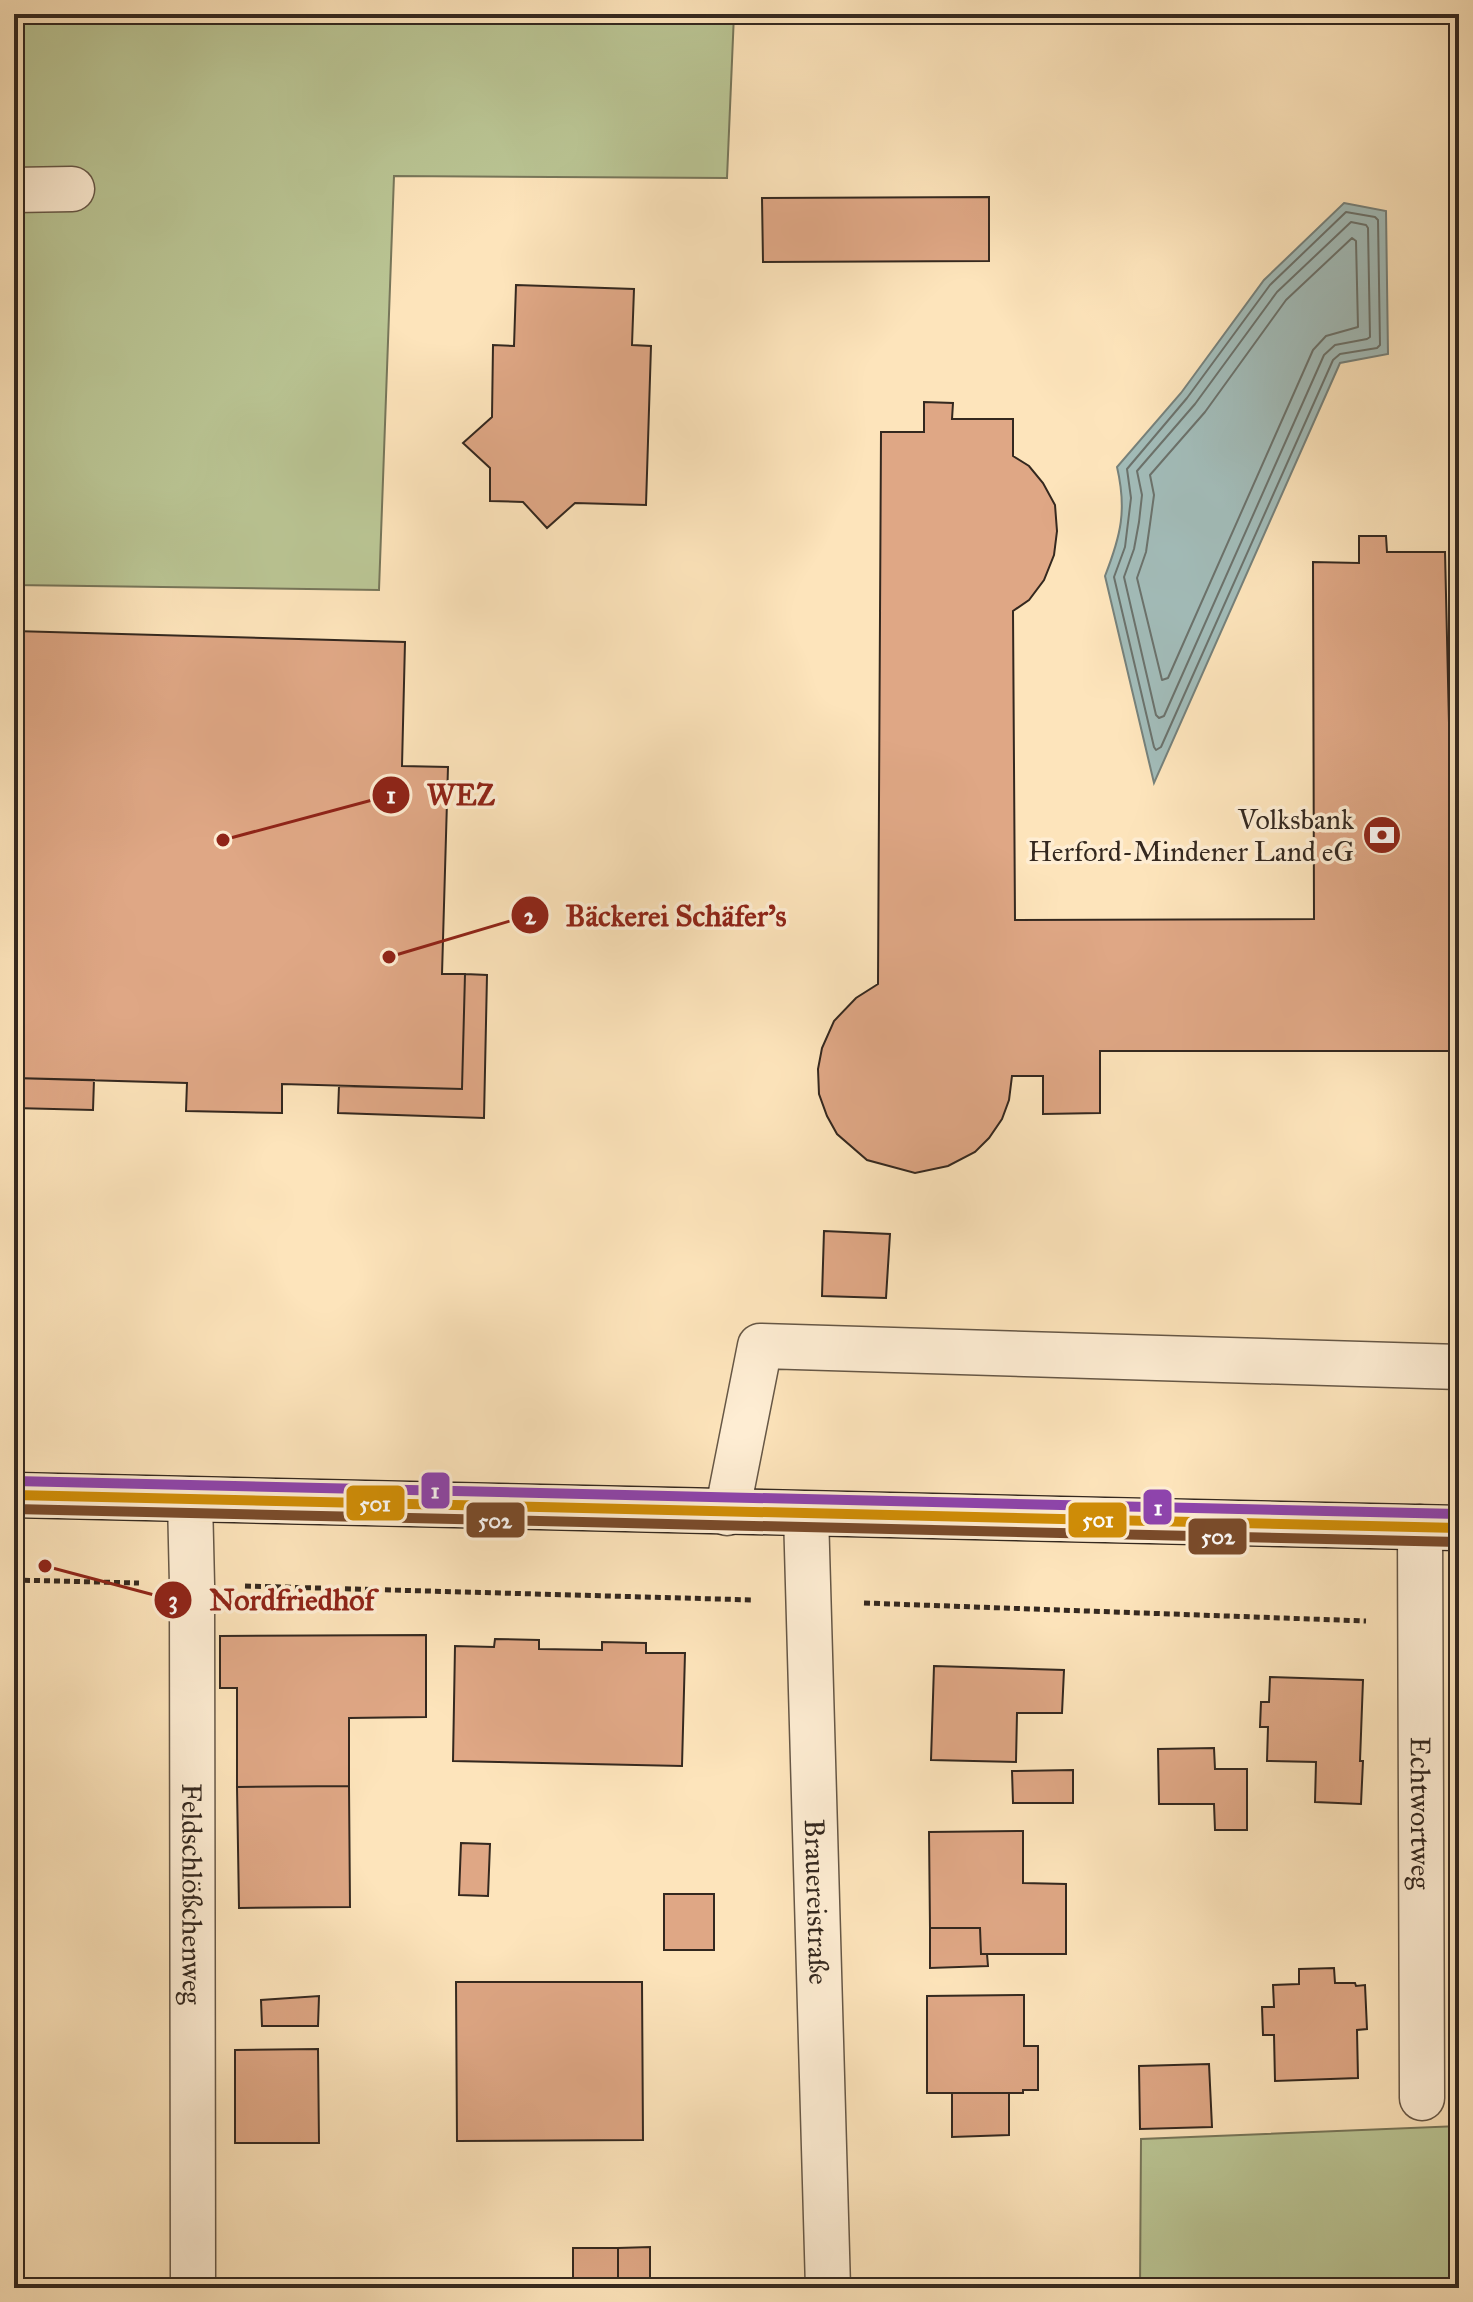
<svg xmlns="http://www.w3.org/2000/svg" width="1473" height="2302" viewBox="0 0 1473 2302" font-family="'IM FELL Great Primer',serif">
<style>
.green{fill:#bac594;stroke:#77765a;stroke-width:2}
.water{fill:#a2bcb9;stroke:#76817b;stroke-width:2}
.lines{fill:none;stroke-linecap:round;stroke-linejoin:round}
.shore{stroke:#6b726c;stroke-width:2}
.building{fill:#dfa785;stroke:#34281f;stroke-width:2}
.minor-casing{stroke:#665746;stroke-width:47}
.major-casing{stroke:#34281f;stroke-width:47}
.path{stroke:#34281f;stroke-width:5;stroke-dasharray:6 4;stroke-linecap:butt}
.minor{stroke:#feedd3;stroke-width:44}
.major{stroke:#fde4bb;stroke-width:44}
.bus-1-casing{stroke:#feedd3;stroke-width:16}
.bus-2-casing{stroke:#feedd3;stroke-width:16}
.bus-3-casing{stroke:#feedd3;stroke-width:16}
.bus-1{stroke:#d08d06;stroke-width:10}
.bus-2{stroke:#7a4b2a;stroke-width:10}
.bus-3{stroke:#8e44ad;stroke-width:10}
.labels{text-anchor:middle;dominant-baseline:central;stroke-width:7;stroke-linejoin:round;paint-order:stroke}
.poi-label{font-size:28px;fill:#34281f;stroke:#feedd3;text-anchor:end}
.street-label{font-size:28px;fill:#34281f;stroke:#feedd3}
.leader{fill:none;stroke:#8f2418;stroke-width:3}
.callout-dot{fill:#8f2418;stroke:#feedd3;stroke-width:3}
.mark-label{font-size:24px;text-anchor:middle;font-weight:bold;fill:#fff}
.callout-label{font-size:30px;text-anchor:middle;font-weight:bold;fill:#8f2418;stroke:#feedd3;stroke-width:7;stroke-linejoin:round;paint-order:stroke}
.line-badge{stroke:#feedd3;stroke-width:3}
.badge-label{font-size:22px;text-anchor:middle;font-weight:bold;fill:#fff}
</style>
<rect width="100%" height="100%" fill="#fde4bb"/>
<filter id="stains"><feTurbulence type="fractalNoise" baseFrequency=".0025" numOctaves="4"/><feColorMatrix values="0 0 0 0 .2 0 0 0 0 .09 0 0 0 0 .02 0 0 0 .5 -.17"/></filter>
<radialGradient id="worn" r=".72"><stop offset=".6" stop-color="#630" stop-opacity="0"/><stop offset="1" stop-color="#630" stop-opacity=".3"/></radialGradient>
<!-- green -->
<path class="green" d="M14,14H734L727,178L394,176L379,590L14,585Z
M1459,2126V2288H1140L1141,2139Z"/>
<!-- water -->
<path class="water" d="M1344,203L1386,211L1388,354L1340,363L1154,783L1105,576C1121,535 1127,510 1117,467L1181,393L1264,280Z"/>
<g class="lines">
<!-- shore -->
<path class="shore" d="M1346,212L1375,217L1378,220L1380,345L1377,348L1340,354L1333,360L1161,747L1156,750L1154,747L1114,577L1125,547L1131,498L1127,469L1187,398L1270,285Z
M1351,222L1366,225L1368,228L1370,337L1367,339L1335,345L1324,355L1164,716L1159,718L1156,715L1124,577L1134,549L1139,522L1142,495L1137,471L1195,404L1277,292Z
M1352,238L1356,241L1358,327L1326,336L1313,350L1168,678L1162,680L1137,578L1146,552L1150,524L1154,495L1150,475L1205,412L1286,300Z"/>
</g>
<!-- building -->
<path class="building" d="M989,197V261L763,262L762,198Z
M516,285L634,289L632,345L651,346L646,505L575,503L547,528L523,502L490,501V468L463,443L492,417L493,345L514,346Z
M924,402L953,403L952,419H1013V456L1029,466L1043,483L1055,505L1057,531L1054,555L1044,580L1029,600L1013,611L1015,920L1314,919L1313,562L1359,563V536H1386L1387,552H1445L1449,723L1459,724V751H1450L1452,1051H1100V1113L1043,1114V1076H1012L1009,1100L1002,1119L989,1138L975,1152L948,1166L915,1173L867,1160L837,1134L827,1116L819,1094L818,1069L822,1048L834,1021L856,998L878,984L881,432H924Z
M14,631L405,642L402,766L448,767L442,974H465L462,1089L282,1084V1113L186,1111L187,1083L14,1078Z
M465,974L487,975L484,1118L338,1113L339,1086L462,1089Z
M14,1078L94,1080L93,1110L14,1108Z
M824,1231L890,1234L886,1298L822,1296Z
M426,1635V1717L349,1718V1786L237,1787V1688H220V1636Z
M495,1639L539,1640V1649L602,1650V1642L646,1643V1653H685L682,1766L453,1761L455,1646L494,1647Z
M934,1666L1064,1670L1062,1713H1017L1016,1762L931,1760Z
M1270,1677L1363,1680L1360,1761H1363L1361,1804L1315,1802L1316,1762L1267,1761L1268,1727H1260L1261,1702H1269Z
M1214,1748L1215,1769H1247V1830H1215L1214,1804H1159L1158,1749Z
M1073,1770V1803H1013L1012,1771Z
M349,1786L350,1907L239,1908L237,1787Z
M1023,1831V1883L1066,1884V1954H981L980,1928H930L929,1832Z
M461,1843L490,1844L488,1896L459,1895Z
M664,1894H714V1950H664Z
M930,1928H980L981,1954H987L988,1966L930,1968Z
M1334,1968L1335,1983H1355L1356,1986L1365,1985L1367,2029L1357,2030L1358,2078L1275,2081L1274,2035H1263L1262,2007H1274L1273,1985L1299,1984V1969Z
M456,1982H642L643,2140L457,2141Z
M1024,1995V2046H1038V2090H1023V2093H927V1996Z
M319,1996L318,2026H262L261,2000Z
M318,2049L319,2143H235V2050Z
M1209,2064L1212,2127L1140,2129L1139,2066Z
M952,2093H1009V2135L952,2137Z
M650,2247V2278H618V2248Z
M573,2248H618V2278H650L651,2288H573Z
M400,2281H435V2288H400Z"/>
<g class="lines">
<!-- minor casing -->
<g class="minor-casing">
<g id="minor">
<path d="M14,190L72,189"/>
<path id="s1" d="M190,1500L192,1584L193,2288"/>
<path d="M727,1513L760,1346L1459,1367"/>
<path id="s2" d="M806,1514L828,2288"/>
<path id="s3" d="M1420,1527L1422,2098"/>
</g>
</g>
<!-- major casing -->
<g class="major-casing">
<path id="major" d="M14,1495L1459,1528"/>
</g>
<!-- path -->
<path class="path" d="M14,1580L139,1583
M245,1586L754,1600
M864,1603L1366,1621"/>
<!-- minor -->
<use href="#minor" class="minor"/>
<!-- major -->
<use href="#major" class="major"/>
<!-- bus-1 casing -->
<g class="bus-1-casing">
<path id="bus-1" d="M14,1495L1459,1528"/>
</g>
<!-- bus-2 casing -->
<g class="bus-2-casing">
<path id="bus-2" d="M14,1509L1459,1542"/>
</g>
<!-- bus-3 casing -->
<g class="bus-3-casing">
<path id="bus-3" d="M14,1481L1459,1514"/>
</g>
<!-- bus-1 -->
<use href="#bus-1" class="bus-1"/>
<!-- bus-2 -->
<use href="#bus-2" class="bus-2"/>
<!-- bus-3 -->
<use href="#bus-3" class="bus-3"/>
</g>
<!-- icons -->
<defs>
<g id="bank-disc" transform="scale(2)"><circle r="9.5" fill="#8f2418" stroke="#feedd3"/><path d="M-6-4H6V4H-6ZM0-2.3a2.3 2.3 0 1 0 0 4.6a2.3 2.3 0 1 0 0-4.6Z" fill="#fff"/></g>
</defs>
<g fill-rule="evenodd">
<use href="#bank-disc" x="1382" y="835"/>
</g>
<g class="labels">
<!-- poi labels -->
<g class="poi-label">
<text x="1354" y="819">Volksbank<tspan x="1354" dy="32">Herford-Mindener Land eG</tspan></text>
</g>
<!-- street labels -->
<g class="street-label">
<text stroke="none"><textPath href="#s3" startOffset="286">Echtwortweg</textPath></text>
<text stroke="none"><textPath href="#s1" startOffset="394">Feldschlößchenweg</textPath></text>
<text stroke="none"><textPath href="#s2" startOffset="388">Brauereistraße</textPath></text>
</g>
</g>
<!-- callouts -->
<path class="leader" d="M223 840L391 795M389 957L530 915M45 1566L173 1600"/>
<g class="callout-dot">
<circle cx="223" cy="840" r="8"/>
<circle cx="389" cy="957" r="8"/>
<circle cx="45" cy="1566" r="8"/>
<circle cx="391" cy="795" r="20"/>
<circle cx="530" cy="915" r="20"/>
<circle cx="173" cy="1600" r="20"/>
</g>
<g class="mark-label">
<text x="391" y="803">1</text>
<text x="530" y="924">2</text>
<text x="173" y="1608">3</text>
</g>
<g class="callout-label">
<text x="461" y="805">WEZ</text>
<text x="676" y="926">Bäckerei Schäfer's</text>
<text x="292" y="1610">Nordfriedhof</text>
</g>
<g class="line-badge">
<rect x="420" y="1471" width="31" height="39" rx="8" fill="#8e44ad"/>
<rect x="345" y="1484" width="61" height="38" rx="8" fill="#d08d06"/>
<rect x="1142" y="1488" width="31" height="38" rx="8" fill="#8e44ad"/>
<rect x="1067" y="1501" width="61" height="38" rx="8" fill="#d08d06"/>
<rect x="465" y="1501" width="61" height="38" rx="8" fill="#7a4b2a"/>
<rect x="1187" y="1517" width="61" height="39" rx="8" fill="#7a4b2a"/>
</g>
<g class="badge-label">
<text x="435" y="1498">1</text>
<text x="375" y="1511">501</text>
<text x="1158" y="1515">1</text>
<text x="1098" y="1527">501</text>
<text x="495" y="1528">502</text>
<text x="1218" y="1544">502</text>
</g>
<!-- margin -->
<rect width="1473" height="2302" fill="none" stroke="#fde4bb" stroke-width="48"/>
<rect x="16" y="16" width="1441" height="2270" fill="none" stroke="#34281f" stroke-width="4"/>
<rect x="24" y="24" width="1425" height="2254" fill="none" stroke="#34281f" stroke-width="2"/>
<rect width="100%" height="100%" filter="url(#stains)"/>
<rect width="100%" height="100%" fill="url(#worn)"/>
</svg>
